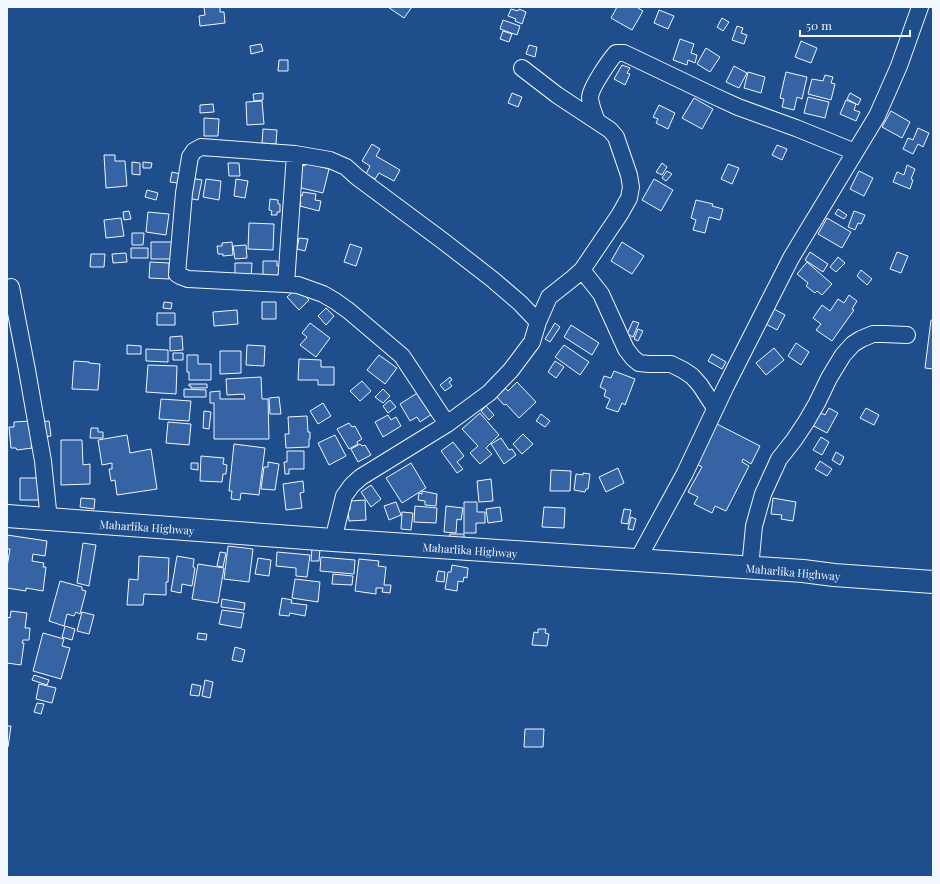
<svg xmlns="http://www.w3.org/2000/svg" width="940" height="884" viewBox="0 0 940 884" font-family="'Playfair Display',serif">
<style>
.building{fill:#3563a3;stroke:#f2f6ff}
.lines{fill:none;stroke-linecap:round;stroke-linejoin:round}
.minor-casing{stroke:#f2f6ff;stroke-width:18}
.highway-casing{stroke:#f2f6ff;stroke-width:24}
.minor{stroke:#1f4e8c;stroke-width:16}
.highway{stroke:#1f4e8c;stroke-width:22}
.labels{text-anchor:middle;dominant-baseline:central;stroke-width:3;stroke-linejoin:round;paint-order:stroke}
.street-label{font-size:11px;fill:#f2f6ff;stroke:#1f4e8c}
</style>
<rect width="100%" height="100%" fill="#1f4e8c"/>
<!-- building -->
<path class="building" d="M204,7H220V12H224L225,23L200,26L199,16L205,15Z
M388,7H412L404,18Z
M617,7H639L638,8L643,11L632,30L611,18Z
M511,9L518,11L519,9L526,12L522,24L515,21L516,19L508,16Z
M659,10L674,16L668,29L654,23Z
M722,18L729,22L723,31L717,27Z
M503,20L520,26L517,35L500,29Z
M737,26L743,28L741,33L747,35L744,44L732,40Z
M503,31L512,34L509,42L500,39Z
M680,39L694,44L691,53L697,55L695,63L688,60L687,65L673,60Z
M801,41L817,48L811,63L795,57Z
M261,44L263,51L251,54L250,46Z
M529,45L537,47L535,57L526,54Z
M706,48L720,57L710,72L697,64Z
M279,60H288V71H278Z
M622,65L630,68L627,73L630,74L625,85L614,79Z
M734,66L747,73L739,88L726,82Z
M748,72L765,77L761,93L744,88Z
M786,72L807,77L802,99L797,97L794,110L782,107L784,99L780,98Z
M825,75L833,77L831,83L835,84L831,100L808,94L812,79L823,81Z
M263,93V100L254,101L253,94Z
M512,93L522,97L518,107L508,103Z
M850,93L861,99L858,105L847,99Z
M808,97L829,102L825,118L804,113Z
M694,98L713,109L702,129L682,118Z
M846,100L856,104L854,110L860,112L856,121L840,114Z
M262,101L264,124L247,125L246,102Z
M213,104L214,112L200,113V105Z
M659,105L675,113L668,129L656,123L658,119L653,117Z
M891,111L910,122L902,138L882,127Z
M204,118L219,119L218,136H204Z
M918,128L929,133L923,147L918,144L913,154L903,149L908,138L913,140Z
M263,129L277,130L276,144L262,143Z
M372,144L380,149L376,156L400,170L394,181L379,173L375,179L366,174L370,166L362,161Z
M777,145L787,149L782,160L772,155Z
M104,155H115V161H125L127,186L106,188Z
M132,162L140,163V175L132,174Z
M143,162L152,163L151,168H143Z
M228,163H239L240,176H229Z
M306,163L329,169L323,193L293,186L299,164L305,166Z
M662,163L667,167L662,175L656,172Z
M728,164L739,168L732,184L721,179Z
M907,165L915,169L911,179L913,180L910,189L893,182L897,172L904,175Z
M667,171L672,174L666,181L662,178Z
M859,171L873,178L864,196L850,189Z
M172,172L180,174L178,183L170,182Z
M190,178L202,180L198,200L187,198Z
M206,179L221,181L219,200L203,197Z
M236,179L248,181L245,198L234,196Z
M654,179L673,190L661,211L642,200Z
M147,190L158,193L156,200L145,197Z
M303,192L316,194L315,200L321,201L319,211L300,206L301,202L298,201L299,195L302,196Z
M270,199L278,200V204H280V212H277V215H271L272,211L269,210Z
M696,200L713,204L712,206L723,209L720,220L709,217L705,233L693,230L696,220L691,218Z
M838,209L847,215L844,219L835,214Z
M129,211L131,219L124,220L123,212Z
M854,211L865,215L861,224L858,223L855,230L848,227Z
M148,212L169,214L166,235L146,232Z
M121,218L124,236L106,238L104,220Z
M827,218L851,232L842,248L818,234Z
M249,223L274,224L273,250L248,249Z
M132,233H144L143,245H132Z
M299,238L308,239L305,251L297,249Z
M151,242H174V259H151Z
M232,242L233,255L223,256V254H218L217,246H222V243Z
M622,242L644,256L632,274L611,261Z
M350,244L362,248L356,266L344,262Z
M246,245L247,258L235,259L233,246Z
M131,248H148V258H131Z
M810,252L828,264L823,272L805,260Z
M897,252L908,256L901,273L890,269Z
M126,253L127,262L113,263L112,254Z
M91,254H105L104,267H90Z
M838,257L845,263L836,272L830,267Z
M263,261H277V266H282V276H263Z
M150,262L169,263V279L149,278Z
M807,262L832,284L822,295L817,291L815,293L806,286L808,283L797,274Z
M235,263H252L251,278H235Z
M861,270L872,279L867,285L857,276Z
M297,288L309,300L299,310L287,297Z
M849,295L857,301L852,309L854,310L832,341L816,330L821,324L813,318L822,305L830,311L838,299L844,303Z
M164,302L172,303L171,309L163,308Z
M262,302H276V319H262Z
M326,308L334,316L326,325L318,316Z
M774,309L785,315L777,330L766,324Z
M237,310L238,324L214,326L213,312Z
M157,313H175V325H157Z
M931,320H933V369L925,368Z
M633,321L639,323L633,337L627,334Z
M310,323L330,338L316,357L300,345L307,337L302,333Z
M555,323L560,327L550,342L545,339Z
M571,325L599,343L592,355L564,337Z
M638,329L643,331L638,341L634,339Z
M182,336L183,350L170,351V337Z
M796,343L809,352L801,365L788,356Z
M127,345L141,346V354H127Z
M247,345L265,346L264,366L246,365Z
M564,345L589,362L580,375L555,357Z
M774,348L784,360L766,375L756,363Z
M146,349L168,350V362L146,361Z
M220,351H241V373L220,374Z
M173,353H183V360H173Z
M712,354L726,362L722,369L708,361Z
M187,355H198V364H211V380H189V372H187Z
M379,355L397,368L385,384L367,370Z
M299,359L321,360V367H334V385H318V380H298Z
M74,361L89,362V363L100,364L98,390L72,389Z
M555,361L564,367L556,378L548,372Z
M148,365L177,366L176,394L146,392Z
M614,371L635,379L625,405L622,403L618,412L606,408L610,399L604,396L606,390L600,387L604,376L611,378Z
M261,377L262,399H268L269,439H214V403H210V392L220,391V399H245L244,394L227,395L226,379Z
M450,377L452,380L449,382L452,386L445,391L440,385Z
M362,381L371,391L360,401L350,391Z
M517,382L536,402L519,418L506,404L504,405L496,396L505,388L508,391Z
M189,384H207V388H191V386H189Z
M184,389L206,390V397H184Z
M383,389L390,396L383,403L375,397Z
M422,390L432,414L420,422L417,417L410,421L400,404Z
M279,397L281,414H270L269,398Z
M161,399L191,401L189,421L159,419Z
M390,400L396,407L388,413L383,406Z
M323,403L331,416L318,424L310,411Z
M486,406L494,415L489,420L481,411Z
M829,408L838,413L827,433L810,424L817,411L825,415Z
M866,408L879,415L874,425L860,418Z
M204,411L211,412L209,429L203,428Z
M480,413L499,435L486,448L492,454L480,464L470,453L478,446L462,429Z
M541,414L550,421L545,427L536,421Z
M388,415L391,420L396,417L401,426L383,437L375,422Z
M307,416L308,432H310V439H309V447L286,448L285,434H289L288,417Z
M32,421L34,445H31L32,448L17,450L16,448H11L9,427H14V422Z
M49,421L51,436L43,437L40,422Z
M168,422L191,424L189,445L166,443Z
M349,423L352,427L355,426L362,439L357,442L358,444L349,449L337,429Z
M717,424L760,446L751,464L743,459L742,462L749,466L726,511L715,506L712,513L694,504L698,497L688,492L702,467L697,464Z
M91,428H98V432H103V438H90Z
M523,434L533,444L522,454L513,444Z
M127,435L130,453L151,449L157,489L117,495L115,480L111,481L109,469H112V463L102,465L98,440Z
M335,435L346,456L329,465L318,443Z
M821,437L829,442L822,455L813,450Z
M501,438L509,450L512,449L516,455L504,464L491,444Z
M61,440H82L83,465L90,464V484L61,485Z
M453,442L464,456L457,462L463,469L457,473L441,451Z
M234,444L265,448L259,495L241,493L240,500L231,499L232,491H229Z
M360,444L362,446L365,445L371,455L358,462L351,449Z
M287,451H304V469H289V474H285L284,462H287Z
M836,452L844,457L840,465L832,460Z
M201,456L224,458L223,464L227,465L226,474H223L222,482L200,481Z
M820,461L832,469L827,476L815,469Z
M268,462L279,464L275,490L261,489L264,467H268Z
M191,463H198V470L191,469Z
M411,463L426,488L402,503L386,478Z
M618,468L624,483L606,492L599,477Z
M551,470L571,471L570,491H550Z
M583,473L590,474L588,489H586L585,492L574,490L576,474L583,475Z
M20,478H41V500H20Z
M491,479L493,501L479,502L477,481Z
M303,481L304,492L300,493L302,508L286,510L283,484Z
M371,485L381,499L371,507L361,492Z
M422,491L437,494L436,506L425,505V501L418,500L419,493L422,494Z
M81,498L95,499L94,509L80,507Z
M773,498L796,502L793,521L781,519L782,515L771,514Z
M365,500L366,520L349,521L348,510H350V501Z
M396,502L401,515L389,520L384,506Z
M464,502H477V512H485V523H476V533H464Z
M415,506L437,508L436,523L414,522Z
M446,506L463,508L461,520L457,519L456,533L444,532Z
M500,507L502,521L488,523L486,509Z
M544,507L565,508L564,528L542,527Z
M624,509L631,510L628,524L621,523Z
M402,512L413,513L411,530L401,529Z
M631,517L636,519L633,530L628,529Z
M450,534H464V541L449,540Z
M7,535L47,541L45,556L33,554L32,561L44,563L43,567H46L43,591L26,588V591L7,588V567L10,549H7Z
M83,543L96,545L89,586L77,583Z
M228,546L253,549L249,582L224,579Z
M312,548L320,549L319,561H311Z
M220,552L226,553L223,567L217,566Z
M277,552L310,555L307,577L296,576V568L276,566Z
M139,556L169,558L168,582H166V595L144,594L143,605H127L129,579L138,580Z
M177,556L194,559L193,567L195,568L192,586L182,584L181,593L171,591Z
M321,557L355,560L354,574L320,571Z
M258,558L271,560L269,576L255,574Z
M359,559L379,561L378,566L386,567L384,585H391L390,593L382,592L383,588H376V594L355,591Z
M198,564L224,568L218,603L192,599Z
M452,565L468,568L467,578L464,577L463,582L458,581L457,591L445,589L448,572H451Z
M438,571L445,572L444,582L436,581Z
M333,574L353,576L352,585L332,584Z
M295,579L320,582L318,602L292,598Z
M60,581L82,587V590L86,591L80,614L76,612L74,616L67,614L64,626L49,621Z
M282,598L292,600L291,603L307,605L305,616L290,613L289,616L279,615Z
M222,599L245,603L244,610L221,607Z
M222,610L244,613L241,628L219,624Z
M11,611L27,613L25,628H30L29,640H23L22,643H24L21,665L7,663V617L10,618Z
M82,612L94,615L89,634L77,631Z
M65,626L75,629L72,640L62,637Z
M538,629H546L545,633L549,634L547,646L532,645L534,632L538,633Z
M43,633L64,639L62,646L70,648L61,679L33,671Z
M198,633L207,634L206,640L197,639Z
M235,647L245,650L242,662L232,660Z
M34,675L49,680L47,685L32,680Z
M205,680L213,682L210,698L202,696Z
M39,684L56,688L52,703L36,699Z
M192,684L201,686L199,696L190,695Z
M37,703L44,704L41,714L34,712Z
M7,726H11L8,747H7Z
M525,729H544L543,747H524Z"/>
<g class="lines">
<!-- minor casing -->
<g class="minor-casing">
<path id="minor" d="M596,119C594,113 590,104 590,97C591,87 609,61 616,53H624L714,96L738,107L796,128L855,152
M582,270L601,294L626,349L633,358L639,363L649,364H671L683,370L692,376L700,385L715,408
M286,284L295,154
M11,287L27,370L43,461L49,520
M447,424L402,356L349,311L335,301L323,294L298,285L286,284L188,279L180,276L177,274L184,193L190,157L194,151L201,147L295,154L330,160L346,167L357,177L443,241L492,279L520,303L538,322
M333,540L344,496L352,485L361,477L447,424L489,393L511,370L532,342L538,322L549,297L573,278L582,270L620,214L629,198L631,187L629,175L616,137L610,130L557,95L522,68
M637,561L685,473L725,388L791,258L877,116L899,66L920,7
M750,568L754,526L763,494L779,459L794,440L806,422L817,403L829,378L843,355L853,344L861,339L873,334H884L907,335"/>
</g>
<!-- highway casing -->
<g class="highway-casing">
<path id="highway" d="M7,516L333,540L803,571L834,575L933,582"/>
</g>
<!-- minor -->
<use href="#minor" class="minor"/>
<!-- highway -->
<use href="#highway" class="highway"/>
</g>
<g class="labels">
<!-- street labels -->
<g class="street-label">
<text transform="translate(147 527) rotate(4)">Maharlika Highway</text>
<text transform="translate(470 550) rotate(4)">Maharlika Highway</text>
<text transform="translate(793 572) rotate(5)">Maharlika Highway</text>
</g>
</g>
<!-- border -->
<rect width="940" height="884" fill="none" stroke="#f2f6ff" stroke-width="16"/>
<!-- scale -->
<path d="M800 30v6h110v-6" fill="none" stroke="#f2f6ff" stroke-width="2"/>
<text x="806" y="30" font-size="12" fill="#f2f6ff" stroke="#1f4e8c" stroke-width="3" paint-order="stroke">50 m</text>
</svg>
